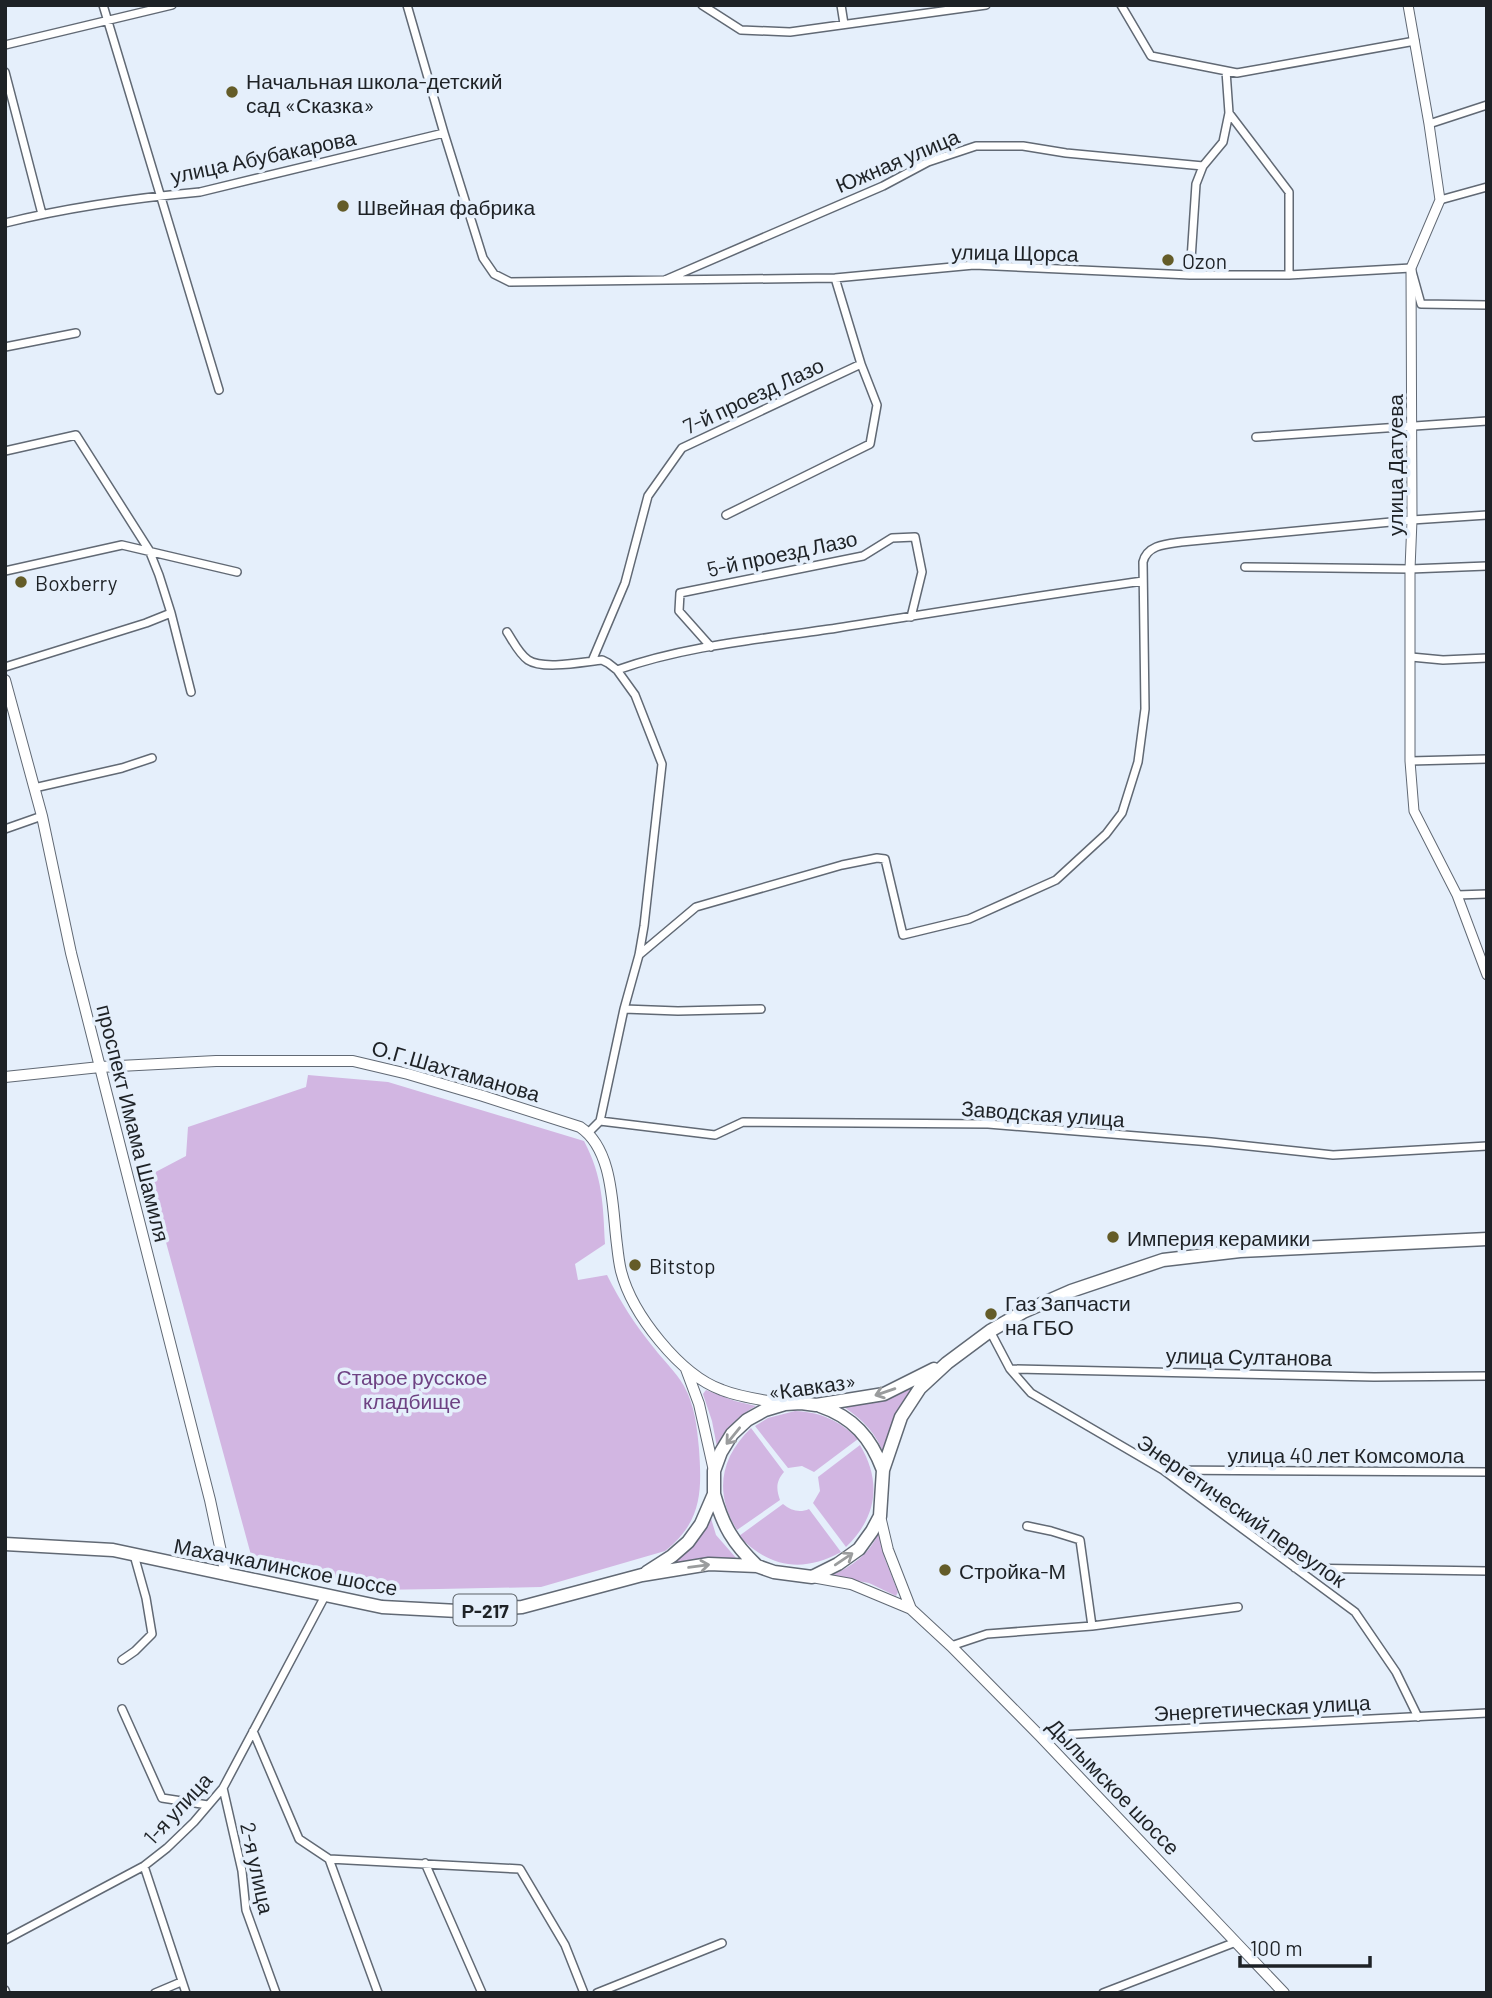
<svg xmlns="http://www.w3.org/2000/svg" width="1492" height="1998" viewBox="0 0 1492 1998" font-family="Barlow,sans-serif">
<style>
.green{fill:#d2b6e2}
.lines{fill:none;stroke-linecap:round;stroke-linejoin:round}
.minor-casing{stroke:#616974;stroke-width:10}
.tertiary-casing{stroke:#616974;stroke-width:11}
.secondary-casing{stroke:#616974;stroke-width:12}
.trunk-casing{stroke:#616974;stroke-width:15}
.minor{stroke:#fff;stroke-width:7}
.tertiary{stroke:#fff;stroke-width:9}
.secondary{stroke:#fff;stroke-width:10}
.trunk{stroke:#fff;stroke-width:12}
.oneway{stroke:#9a9c9d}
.poi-dot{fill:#645c28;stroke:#e5effb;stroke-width:2.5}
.labels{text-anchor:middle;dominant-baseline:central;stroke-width:7;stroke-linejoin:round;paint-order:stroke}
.shield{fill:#e5effb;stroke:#5a6066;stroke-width:2}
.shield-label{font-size:19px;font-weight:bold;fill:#1e2226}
.poi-label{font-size:21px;fill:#1e2226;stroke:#e5effb;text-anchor:start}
.street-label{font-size:21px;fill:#1e2226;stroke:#e5effb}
.park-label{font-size:21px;fill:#6e4283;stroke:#e5effb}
</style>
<rect width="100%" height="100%" fill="#e5effb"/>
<!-- green -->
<path class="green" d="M308,1075L388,1082L584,1141C603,1177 603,1205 605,1244L575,1264L578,1280L607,1275C620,1301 635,1325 654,1348C663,1360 676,1372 684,1386C695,1406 697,1427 699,1449C702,1491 702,1522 665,1551L541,1587L439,1589L372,1590L251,1555L148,1176L186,1156L188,1127L306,1087Z
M916,1384L896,1414L884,1455C877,1434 863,1420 844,1407L884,1399Z
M706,1390L735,1401L756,1406C738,1416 726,1428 717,1447L712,1421L703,1394Z
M795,1411C821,1412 840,1421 858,1439L814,1472L802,1466L788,1468L755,1426L768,1418Z
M751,1428L784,1472C776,1481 776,1489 780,1500L737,1530C714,1493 720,1458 751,1428Z
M860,1445C882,1482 877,1517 846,1547L813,1503L820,1491L818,1477Z
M783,1504C791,1511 800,1513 809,1509L841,1552C803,1573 769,1568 739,1536Z
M710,1515L716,1535L737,1559L715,1558L671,1565L692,1545Z
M879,1532L885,1559L898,1592L896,1596L869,1583L831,1576C852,1566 870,1554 879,1532Z"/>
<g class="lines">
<!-- minor casing -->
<g class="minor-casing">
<path id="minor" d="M103,5L219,390
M407,5L444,133L483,258L494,274L510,282L835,278L974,265L1190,275H1289L1411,268L1421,304L1487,305
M702,5L741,30L790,32L986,5
M841,5L844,24
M1121,5L1151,56L1237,73L1415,41
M5,45L172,5
M5,72L42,214
M1229,113L1289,192V275
M1429,124L1487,105
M1440,200L1487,187
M5,223C69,207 135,198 200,192L444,133
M1190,275L1196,184L1203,166L1223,142L1229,113L1226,71
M835,278L861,364
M665,280L883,186L928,162L976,146H1023L1066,153L1203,166
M5,347L76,333
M1256,437L1487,421
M5,451L76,435L149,550L159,575L171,613L191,692
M1245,567L1410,569L1487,566
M5,571L122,545L237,572
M507,632C513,641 519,654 528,660C543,670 583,662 602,660L608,663L617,670L635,695L662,764L644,926L639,955L624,1009L600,1121L588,1133
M711,647L679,611L680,593L863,556L892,538L915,537L922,572L911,617
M1411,657L1443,660L1487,658
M592,661L625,583L648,496L682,448L861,364L877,405L870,444L726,515
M5,667L146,623L171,613
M617,670C687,645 764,639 837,628C939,612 1041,595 1143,581
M1410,761L1487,759
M34,788L122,768L152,758
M5,829L42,816
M1457,895L1487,894
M639,955L696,907L842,865L877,858L885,859L903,935L969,919L1056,880L1106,834L1122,813L1138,762L1145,709L1143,562C1147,545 1166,544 1181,542L1412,520L1487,515
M624,1009L678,1011L761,1009
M600,1121L715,1135L743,1122L988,1124L1211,1142L1333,1155L1487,1146
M990,1331L1010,1369L1031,1393L1163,1470L1355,1612L1396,1672L1418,1717
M1011,1369L1374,1377L1487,1376
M1163,1470L1487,1472
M1027,1526L1051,1531L1080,1540L1092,1626
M1295,1568L1487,1571
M951,1646L987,1634L1092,1626L1238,1607
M122,1660L135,1651L152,1634L146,1598L134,1555
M122,1709L162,1798L208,1805
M253,1731L299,1839L329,1859L520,1869L565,1945L584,1993
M1040,1736L1487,1713
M223,1788L242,1871L246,1910L276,1993
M329,1859L378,1993
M425,1863L482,1993
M144,1866L186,1993
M5,1940L144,1866L167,1848L194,1822L223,1788L325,1596
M5,1990L6,1993
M155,1993L181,1982
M597,1993L722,1943
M1103,1993L1236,1942"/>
</g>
<!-- tertiary casing -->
<g class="tertiary-casing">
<path id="tertiary" d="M1408,5L1429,124L1440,200L1411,268L1412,520L1410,569V761L1414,811L1457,895L1487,975"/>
</g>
<!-- secondary casing -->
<g class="secondary-casing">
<path id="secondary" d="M5,680L42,816L71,953L210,1500L226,1575
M5,1077L100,1067L216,1061H353L408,1074L483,1096L580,1127C614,1150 612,1208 617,1245C618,1254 619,1263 621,1271C632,1314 680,1375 722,1390C742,1398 765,1400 785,1404
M686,1369L699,1404L714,1471
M880,1516L888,1550L911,1609
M812,1577L851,1584L911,1609L951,1646L1040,1736L1284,1993"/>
</g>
<!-- trunk casing -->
<g class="trunk-casing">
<path id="trunk" d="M820,1406C853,1417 871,1438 883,1470
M714,1494C723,1526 733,1543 757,1566
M5,1544L113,1550L382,1607L458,1611L522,1607L642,1575L709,1564L757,1566L774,1572L812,1577L838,1564L859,1549L872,1531L880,1516L883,1470L901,1417L920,1388L947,1363L990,1331L1023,1312L1071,1291L1163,1260L1240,1251L1487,1239
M647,1572L672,1556L688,1542L701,1524L714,1494V1471L721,1452L732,1434L747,1420L765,1410L785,1404L801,1403L816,1405L884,1394L934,1369"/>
</g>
<!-- minor -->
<use href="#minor" class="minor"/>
<!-- tertiary -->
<use href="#tertiary" class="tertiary"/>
<!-- secondary -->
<use href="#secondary" class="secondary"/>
<!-- trunk -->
<use href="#trunk" class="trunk"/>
</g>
<!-- one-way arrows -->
<defs><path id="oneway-shaft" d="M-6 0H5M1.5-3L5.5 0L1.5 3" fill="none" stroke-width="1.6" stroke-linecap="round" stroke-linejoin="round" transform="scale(1.75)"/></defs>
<g class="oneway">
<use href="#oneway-shaft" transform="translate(885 1392) rotate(161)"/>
<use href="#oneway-shaft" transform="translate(733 1436) rotate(129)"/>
<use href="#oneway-shaft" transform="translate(844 1559) rotate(-34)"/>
<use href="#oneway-shaft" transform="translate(699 1566) rotate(-8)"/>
</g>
<!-- markers -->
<g class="poi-dot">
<circle cx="232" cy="92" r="7"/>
<circle cx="343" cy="206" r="7"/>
<circle cx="1168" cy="260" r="7"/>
<circle cx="21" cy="582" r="7"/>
<circle cx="1113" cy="1237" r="7"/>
<circle cx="635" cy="1265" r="7"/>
<circle cx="991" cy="1314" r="7"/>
<circle cx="945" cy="1570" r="7"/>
</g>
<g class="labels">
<!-- shield labels -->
<rect class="shield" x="453.5" y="1594.5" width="63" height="31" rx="5"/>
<g class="shield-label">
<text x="485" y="1610">Р-217</text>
</g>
<!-- poi labels -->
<g class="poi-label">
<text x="246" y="80">Начальная школа-детский<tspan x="246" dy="24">сад «Сказка»</tspan></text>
<text x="357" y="206">Швейная фабрика</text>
<text x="1182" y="260">Ozon</text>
<text x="35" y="582">Boxberry</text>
<text x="1127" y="1237">Империя керамики</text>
<text x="649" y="1265">Bitstop</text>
<text x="1005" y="1302">Газ Запчасти<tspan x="1005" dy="24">на ГБО</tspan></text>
<text x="959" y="1570">Стройка-М</text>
</g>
<!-- street labels -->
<g class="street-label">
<text transform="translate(263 156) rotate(-12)">улица Абубакарова</text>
<text transform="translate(897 160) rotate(-23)">Южная улица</text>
<text transform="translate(1015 252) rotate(1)">улица Щорса</text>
<text transform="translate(753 395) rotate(-25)">7-й проезд Лазо</text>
<text transform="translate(1394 465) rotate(-90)">улица Датуева</text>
<text transform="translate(782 553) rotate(-12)">5-й проезд Лазо</text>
<text transform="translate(456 1070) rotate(16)">О.Г.Шахтаманова</text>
<text transform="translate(1043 1113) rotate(4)">Заводская улица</text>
<text transform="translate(134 1123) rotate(76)">проспект Имама Шамиля</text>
<text transform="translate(1249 1356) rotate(1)">улица Султанова</text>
<text transform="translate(812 1386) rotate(-8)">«Кавказ»</text>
<text x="1346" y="1454">улица 40 лет Комсомола</text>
<text transform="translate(1242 1510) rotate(35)">Энергетический переулок</text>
<text transform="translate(286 1566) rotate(11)">Махачкалинское шоссе</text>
<text transform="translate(1262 1707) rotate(-3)">Энергетическая улица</text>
<text transform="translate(1114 1786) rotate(46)">Дылымское шоссе</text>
<text transform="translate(177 1808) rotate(-47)">1-я улица</text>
<text transform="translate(258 1868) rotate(78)">2-я улица</text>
</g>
<!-- park labels -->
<g class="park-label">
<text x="412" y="1376">Старое русское<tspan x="412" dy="24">кладбище</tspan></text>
</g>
</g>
<!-- border -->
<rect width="1492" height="1998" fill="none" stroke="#1e2226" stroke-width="14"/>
<!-- scale -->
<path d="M1240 1956v10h130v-10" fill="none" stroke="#1e2226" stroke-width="3.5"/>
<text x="1250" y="1956" font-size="21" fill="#1e2226" stroke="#e5effb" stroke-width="5" paint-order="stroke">100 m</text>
</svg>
